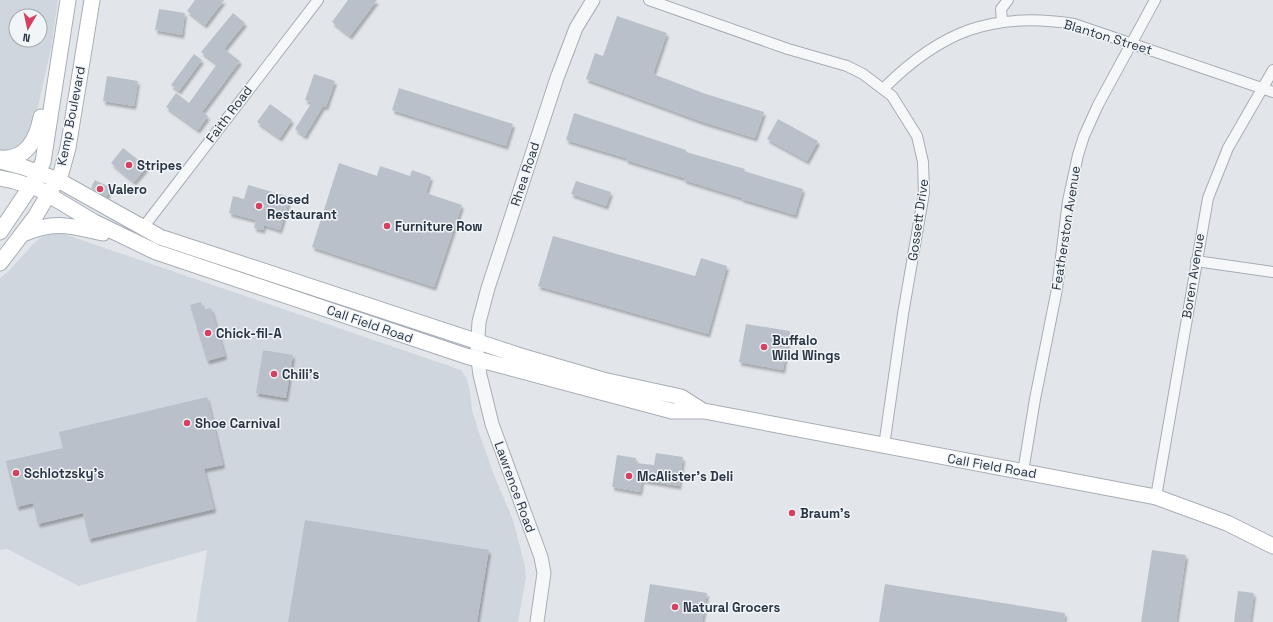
<svg xmlns="http://www.w3.org/2000/svg" width="1273" height="622" viewBox="0 0 1273 622" font-family="'Space Grotesk',sans-serif">
<style>
.built{fill:#d0d6dd;fill-rule:evenodd}
.building{fill:#b9c0c9;filter:url(#shadow)}
.lines{fill:none;stroke-linecap:round;stroke-linejoin:round}
.minor-casing{stroke:#a7adb6;stroke-width:12}
.tertiary-casing{stroke:#a7adb6;stroke-width:15}
.secondary-casing{stroke:#a7adb6;stroke-width:17}
.minor{stroke:#f5f7f9;stroke-width:10}
.tertiary{stroke:#f5f7f9;stroke-width:13}
.secondary{stroke:#fff;stroke-width:15}
.poi-dot{fill:#d64162;stroke:#f2f5f8;stroke-width:1.5}
.labels{text-anchor:middle;dominant-baseline:central;stroke-width:3;stroke-linejoin:round;paint-order:stroke}
.street-label{font-size:13px;fill:#293544;stroke:#f2f5f8}
.poi-label{font-size:13px;font-weight:bold;fill:#293544;stroke:#f2f5f8;text-anchor:start}
</style>
<defs>
<filter id="shadow"><feDropShadow dx="2" dy="3.5" stdDeviation="1" flood-color="#0004"/></filter>
</defs>
<rect width="100%" height="100%" fill="#e2e6eb"/>
<!-- built -->
<path class="built" d="M0,0H58L51,48L32,134L21,147L6,151H0ZM16,16H40V40H16Z
M52,234H64L461,370L467,379L470,392L472,410L479,433L494,475L513,520L525,566L526,578L518,622H196L207,550L79,586L7,549L0,550V278L9,271L34,243L42,237Z"/>
<!-- building -->
<path class="building" d="M195,0H224L205,25L187,11Z
M348,0H377L350,36L332,22Z
M159,9L185,13L182,35L155,30Z
M233,13L245,23L224,49L240,61L202,112L208,116L198,130L166,107L176,93L189,103L217,64L201,52Z
M617,16L667,33L653,74L706,94L764,112L755,138L703,122L586,79L595,53L603,56Z
M194,54L202,60L179,91L171,85Z
M314,74L335,81L326,107L323,106L305,136L295,129L312,102L305,100Z
M107,76L138,81L134,106L103,101Z
M399,88L513,124L506,146L392,110Z
M270,104L292,120L280,138L257,122Z
M574,113L686,150V152L745,169L744,171L803,189L795,215L742,199V198L684,180V178L626,160V158L566,140Z
M778,119L818,141L807,161L767,139Z
M123,148L147,167L134,182L111,163Z
M339,163L377,176L380,166L410,176L412,170L431,177L426,193L462,205L434,287L312,247Z
M95,180L111,188L106,197L91,188Z
M576,181L611,192L606,206L571,194Z
M248,185L290,197L280,230L264,225L263,230L254,228L256,220L229,213L233,196L244,199Z
M553,236L695,276L701,258L727,266L708,334L538,286Z
M201,302L203,310L211,308L225,356L207,361L190,305Z
M746,324L790,331L783,370L739,362Z
M263,350L293,355L286,398L256,393Z
M207,397L223,465L204,469L214,509L89,539L83,513L38,524L33,503L17,507L6,461L63,448L59,432Z
M656,453L683,457L679,486L642,480L640,492L612,487L617,455L636,458V463L654,465Z
M305,520L489,550L477,622H288Z
M1152,550L1186,555L1176,622H1141Z
M650,584L707,593L702,622H644Z
M885,584L1065,613L1064,622H879Z
M1238,591L1254,593L1250,622H1234Z"/>
<g class="lines">
<!-- minor casing -->
<g class="minor-casing">
<path id="minor" d="M649,0L788,49L847,66L863,74L892,96L917,136L923,162L924,193L903,314L884,446
M1002,21L1001,9L1008,0
M884,88C941,31 993,11 1074,24L1273,92
M142,229L318,0
M1196,261L1273,272
M1023,472L1035,399L1057,289L1068,201L1078,155L1084,136L1098,105L1155,0
M1156,497L1208,198L1228,148L1273,70"/>
</g>
<!-- tertiary casing -->
<g class="tertiary-casing">
<path id="tertiary" d="M537,622L544,573L541,557L492,424L480,375L477,353L479,322L488,288L557,78L576,28L593,0"/>
</g>
<!-- secondary casing -->
<g class="secondary-casing">
<path id="secondary" d="M0,158C27,161 37,138 41,117
M0,161L23,167L58,180L160,237L524,357L603,380L681,397L703,411
M0,178L14,181L39,189L94,222L156,252L466,356L672,411H704L1156,497L1227,523L1273,546
M0,232L31,186L43,162L68,0
M23,234C55,220 71,226 103,233
M0,263L35,217L61,173L68,148L92,0"/>
</g>
<!-- minor -->
<use href="#minor" class="minor"/>
<!-- tertiary -->
<use href="#tertiary" class="tertiary"/>
<!-- secondary -->
<use href="#secondary" class="secondary"/>
</g>
<!-- markers -->
<g class="poi-dot">
<circle cx="129" cy="165" r="4"/>
<circle cx="100" cy="189" r="4"/>
<circle cx="259" cy="206" r="4"/>
<circle cx="387" cy="226" r="4"/>
<circle cx="208" cy="333" r="4"/>
<circle cx="764" cy="347" r="4"/>
<circle cx="274" cy="374" r="4"/>
<circle cx="187" cy="423" r="4"/>
<circle cx="16" cy="473" r="4"/>
<circle cx="629" cy="476" r="4"/>
<circle cx="792" cy="513" r="4"/>
<circle cx="675" cy="607" r="4"/>
</g>
<g class="labels">
<!-- street labels -->
<g class="street-label">
<text transform="translate(1108 37) rotate(17)">Blanton Street</text>
<text transform="translate(229 114) rotate(-53)">Faith Road</text>
<text transform="translate(71 116) rotate(-79)">Kemp Boulevard</text>
<text transform="translate(525 174) rotate(-72)">Rhea Road</text>
<text transform="translate(918 220) rotate(-82)">Gossett Drive</text>
<text transform="translate(1066 228) rotate(-81)">Featherston Avenue</text>
<text transform="translate(1193 276) rotate(-81)">Boren Avenue</text>
<text transform="translate(370 324) rotate(19)">Call Field Road</text>
<text transform="translate(992 466) rotate(10)">Call Field Road</text>
<text transform="translate(515 487) rotate(70)">Lawrence Road</text>
</g>
<!-- poi labels -->
<g class="poi-label">
<text x="137" y="165">Stripes</text>
<text x="108" y="189">Valero</text>
<text x="267" y="199">Closed<tspan x="267" dy="15">Restaurant</tspan></text>
<text x="395" y="226">Furniture Row</text>
<text x="216" y="333">Chick-fil-A</text>
<text x="772" y="340">Buffalo<tspan x="772" dy="15">Wild Wings</tspan></text>
<text x="282" y="374">Chili's</text>
<text x="195" y="423">Shoe Carnival</text>
<text x="24" y="473">Schlotzsky's</text>
<text x="637" y="476">McAlister's Deli</text>
<text x="800" y="513">Braum's</text>
<text x="683" y="607">Natural Grocers</text>
</g>
</g>
<!-- north arrow -->
<g transform="translate(28 28) rotate(189)"><circle r="19" fill="#f2f5f8" stroke="#a2a8b0"/>
<path d="M0-3L7 15L0 10L-7 15Z" fill="#d64162"/>
<text y="-6" font-size="11" font-weight="bold" text-anchor="middle" fill="#293544">N</text>
</g>
</svg>
